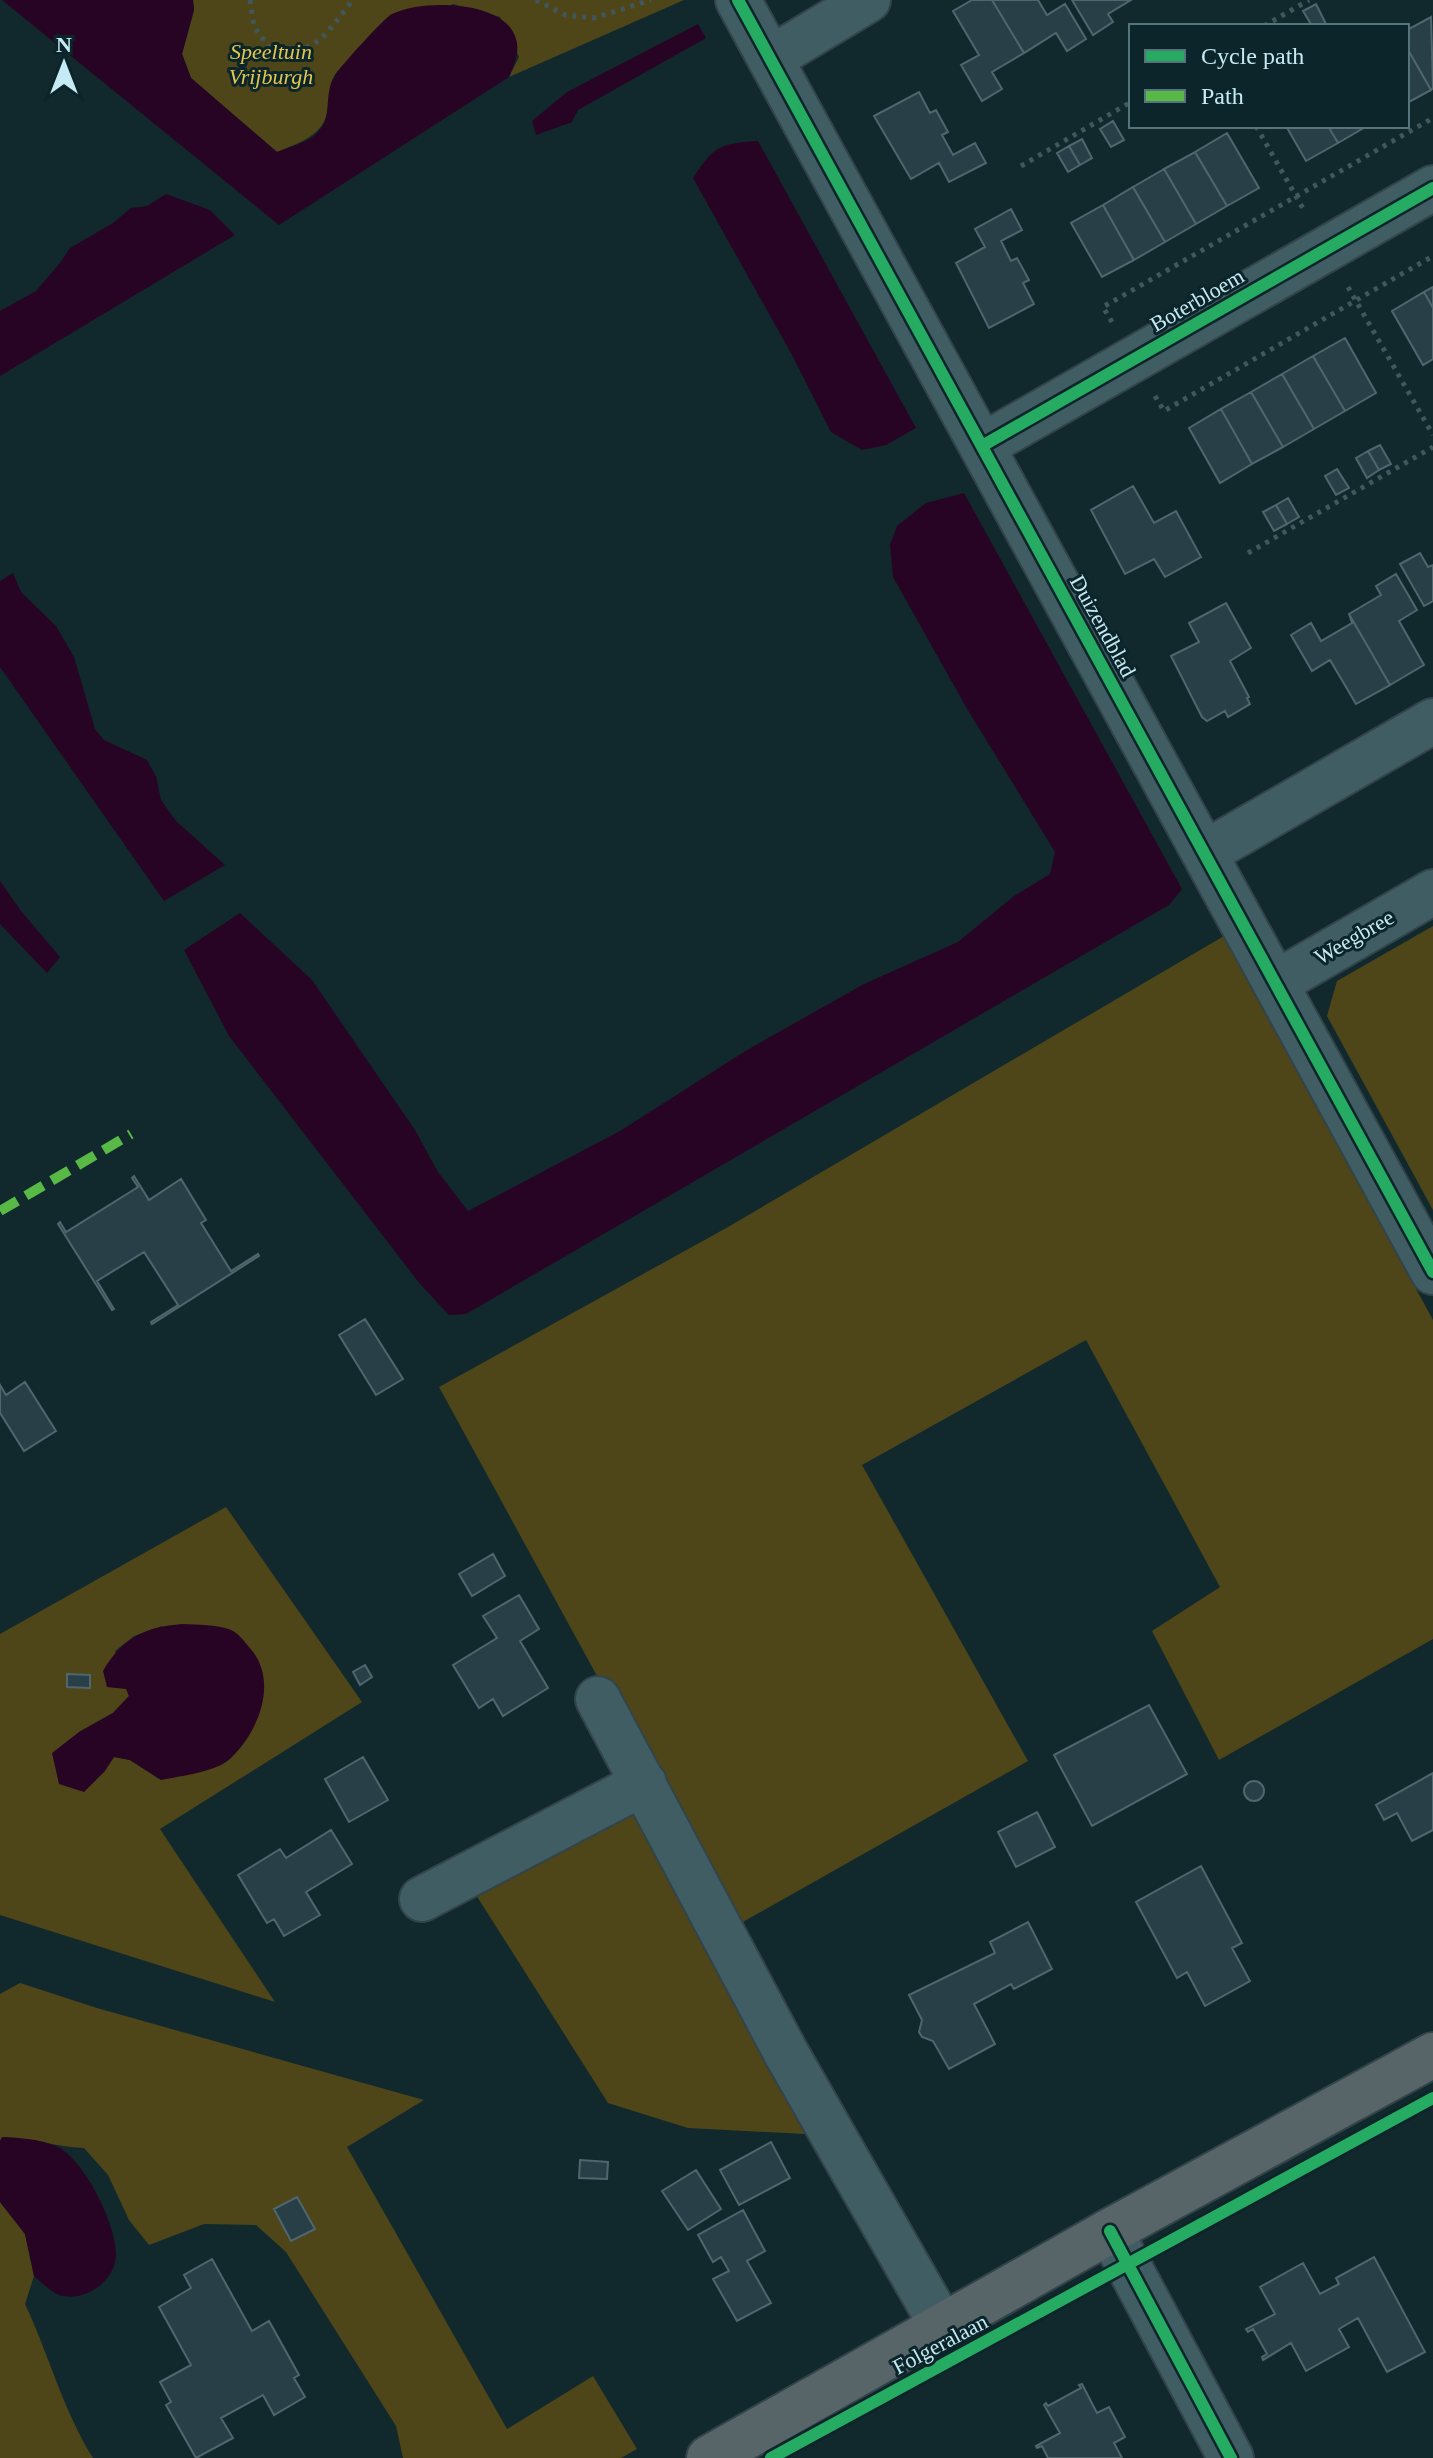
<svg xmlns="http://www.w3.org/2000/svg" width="1433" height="2458" viewBox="0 0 1433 2458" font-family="Georgia,serif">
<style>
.green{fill:#4e4618;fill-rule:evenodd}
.water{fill:#280424}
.building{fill:#293f47;stroke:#50666f;stroke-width:2}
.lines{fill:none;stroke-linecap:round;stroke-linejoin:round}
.minor-casing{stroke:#32444a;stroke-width:48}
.major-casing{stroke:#32444a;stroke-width:48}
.path{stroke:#40575c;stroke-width:5;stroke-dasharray:4 6;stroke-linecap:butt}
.minor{stroke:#415d64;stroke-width:44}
.major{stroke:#576568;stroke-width:44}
.quiet{stroke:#58b947;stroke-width:10;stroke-dasharray:20 10;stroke-linecap:butt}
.cycleway-casing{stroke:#0c252a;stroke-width:17}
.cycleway{stroke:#26ab63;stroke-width:12}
.labels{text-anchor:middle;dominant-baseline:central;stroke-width:6;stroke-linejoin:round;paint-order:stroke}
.park-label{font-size:22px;font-style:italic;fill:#e3c64e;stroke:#0c252a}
.street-label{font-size:22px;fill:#c6eaf4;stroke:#0c252a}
</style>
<rect width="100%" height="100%" fill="#11282d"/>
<!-- green -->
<path class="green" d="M193,0H684L509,77L519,57L500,17L453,4C417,22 363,41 337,72C330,81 330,90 330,101C329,133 302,142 277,152L191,78L182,54L194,10Z
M1433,926V1210L1327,1016L1337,981Z
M1224,936L1433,1320V1639L1219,1760L1152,1631L1220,1587L1086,1340L862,1465L1028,1761L704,1944L805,2134L688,2128L608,2103L471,1887L661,1793L439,1387L728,1227Z
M226,1507L362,1702L160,1829L275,2002L0,1915V1634ZM162,1626L161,1780L130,1760L114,1757L104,1772L79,1732L113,1713L129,1696L115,1651L134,1636Z
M20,1983L97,2008L424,2100L347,2147L507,2429L593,2376L637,2449L621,2458H403L396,2426L286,2252L256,2225L204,2224L149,2245L129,2220L108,2175L84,2148C56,2147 31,2138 3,2137L0,2141V1994Z
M0,2202L25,2234L34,2276L25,2304C49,2355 63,2410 93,2458H0Z"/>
<!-- water -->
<path class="water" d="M2,0H193L194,10L182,54L191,78L277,152C289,147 306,143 316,134C334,117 323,96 334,77C337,70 386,16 392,14C421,0 487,1 509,26C523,43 517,59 509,77L279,225Z
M698,24L706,38L578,110L572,122L536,135L532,121L567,92Z
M758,141L916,428L886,445L862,450L831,432L792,355L693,178C715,145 719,144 758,141Z
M166,194L210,210L235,235L0,376V311L36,291L60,263L70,248L113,223L131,208L147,206Z
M964,493L1182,889L1169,905L466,1314L449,1315L420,1284L229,1036L184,950L240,913L312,980L415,1130L438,1172L468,1211L620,1131L747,1050L864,984L958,942L1014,896L1050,874L1055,852L966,707L893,577L890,545L897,526L926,503Z
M13,573L21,592L56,626L74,657L95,729L104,740L147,760L156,776L161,800L176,821L225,865L164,901L0,667V581Z
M0,881L21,911L60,957L47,973L0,924Z
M182,1624C198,1625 216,1624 231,1630C238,1633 244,1641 249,1647C279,1679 260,1730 231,1758C217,1772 180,1776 161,1780L130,1760L114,1757L104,1772L84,1792L59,1784L52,1753L79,1732L113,1713L129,1696L126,1689L107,1687L103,1671C122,1638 145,1627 182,1624Z
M2,2137C21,2138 39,2139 56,2146C84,2158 117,2226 116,2255C115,2282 84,2303 59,2295C51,2292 41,2282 34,2276L25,2234L0,2202V2141Z"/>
<!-- building -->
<path class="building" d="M972,0H992L1024,53L992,72L1002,89L982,101L961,65L979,55L953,11Z
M992,0H1038L1047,15L1065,4L1086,39L1067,51L1056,33L1024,53Z
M1072,0H1131L1108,14L1113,22L1093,35Z
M1316,4L1326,24L1322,26H1312L1303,11Z
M1431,17L1433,88L1431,90L1407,48V30Z
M1407,48L1431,90L1407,103Z
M919,92L930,113L936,110L948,132L942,135L953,155L975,143L986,163L949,182L939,163L911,179L874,116Z
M1113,121L1124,140L1111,147L1100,129Z
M1286,126H1328L1338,143L1306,161Z
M1328,126H1367L1338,143Z
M1227,133L1259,188L1227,206L1195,152Z
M1082,139L1092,158L1080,165L1069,146Z
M1069,146L1080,165L1068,172L1057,153Z
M1195,152L1227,206L1196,224L1164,169Z
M1164,169L1196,224L1165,242L1133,187Z
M1133,187L1165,242L1134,260L1103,205Z
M1103,205L1134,260L1102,277L1071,223Z
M1011,209L1022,230L1001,241L1011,261L1017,258L1029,280L1023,283L1034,304L989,328L956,263L985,247L975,229Z
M1433,287V308L1424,292Z
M1424,292L1433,308V359L1423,365L1392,311Z
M1345,338L1376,393L1345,411L1313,356Z
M1313,356L1345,411L1314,429L1282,374Z
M1282,374L1314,429L1283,447L1251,392Z
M1251,392L1283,447L1252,464L1221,409Z
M1221,409L1252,464L1220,483L1189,428Z
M1380,445L1391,464L1379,470L1368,451Z
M1368,451L1379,470L1367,478L1356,458Z
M1337,469L1349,488L1336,495L1325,476Z
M1133,486L1154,523L1176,511L1201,557L1165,577L1154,559L1125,574L1091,510Z
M1288,498L1299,517L1287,524L1276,505Z
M1276,505L1287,524L1274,531L1263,512Z
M1420,553L1428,567L1433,565V601L1424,606L1400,564Z
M1396,574L1417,610L1399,621L1424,665L1390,685L1349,614L1381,595L1376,586Z
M1226,603L1251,648L1230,661L1249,697L1247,698L1250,704L1228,717L1225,711L1207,721L1202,717L1171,656L1199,642L1189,623Z
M1349,614L1390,685L1356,704L1330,660L1312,671L1291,635L1311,623L1321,641L1352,623Z
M134,1176L149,1200L181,1179L206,1220L201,1223L231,1271L258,1254L259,1256L152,1324L151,1322L178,1305L144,1252L97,1281L114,1309L112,1310L58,1224L60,1222L66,1232L138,1187L132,1178Z
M365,1319L403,1379L376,1395L339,1335Z
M25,1382L56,1431L24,1451L0,1413V1385L6,1395Z
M493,1554L505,1576L472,1596L459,1574Z
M519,1595L539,1629L520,1641L548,1688L503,1716L493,1699L479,1708L453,1665L497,1638L483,1616Z
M365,1665L372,1677L360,1685L353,1672Z
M67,1674L90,1675V1688L67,1687Z
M1149,1705L1187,1774L1092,1826L1054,1755Z
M363,1757L388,1800L349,1822L325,1779Z
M1433,1773V1830L1412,1841L1397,1813L1384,1820L1376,1805Z
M1244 1791a10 10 0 1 1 20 0a10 10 0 1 1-20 0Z
M1037,1812L1055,1847L1016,1867L998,1832Z
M331,1830L352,1864L306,1892L320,1915L284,1936L274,1919L267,1923L238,1875L280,1849L286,1858Z
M1201,1866L1242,1943L1232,1948L1250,1981L1205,2006L1187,1972L1177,1978L1136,1902Z
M1028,1922L1052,1969L1014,1989L1011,1984L974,2004L995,2044L949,2069L933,2041L922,2037L919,2032L922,2020L909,1995L995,1953L990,1942Z
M771,2142L790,2178L739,2205L720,2170Z
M580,2160L608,2162L607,2179L579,2178Z
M696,2170L721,2209L688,2230L662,2191Z
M297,2197L315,2229L291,2241L274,2209Z
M743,2210L765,2251L747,2261L771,2303L737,2321L713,2279L729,2271L721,2257L713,2262L698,2235Z
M1374,2257L1425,2352L1387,2372L1358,2318L1339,2329L1349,2347L1306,2371L1291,2343L1263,2360L1262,2357L1267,2354L1253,2329L1248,2332L1246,2329L1275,2314L1260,2287L1303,2263L1320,2294L1339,2284L1336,2278Z
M212,2259L252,2331L269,2321L299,2375L294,2378L305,2397L274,2415L263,2395L221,2418L233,2438L196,2458L166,2405L171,2402L160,2382L191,2365L159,2307L191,2288L184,2275Z
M1082,2384L1097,2413L1109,2407L1125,2437L1114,2443L1122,2458H1048L1042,2446L1037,2448L1036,2446L1060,2433L1044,2405L1046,2403L1048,2406L1081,2388L1079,2385Z"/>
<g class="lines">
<!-- minor casing -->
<g class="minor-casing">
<path id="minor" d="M738,0L1433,1272
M770,59L868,0
M982,446L1433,188
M1205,853L1433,721
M1276,983L1433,892
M598,1699L786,2053L942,2326
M422,1899L644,1783
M1110,2231L1231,2458"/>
</g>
<!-- major casing -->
<g class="major-casing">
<path id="major" d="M709,2458L1110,2231L1433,2055"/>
</g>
<!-- path -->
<path class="path" d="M250,0L254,27L270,48C318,58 325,33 353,0
M536,0L565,15L594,18L651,0
M1264,26L1309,0
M1256,126L1305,212
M1021,166L1131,102
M1348,287L1433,435
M1112,322L1103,307L1433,118
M1155,396L1164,411L1433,256
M1248,553L1433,447"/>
<!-- minor -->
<use href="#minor" class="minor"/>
<!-- major -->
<use href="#major" class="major"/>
<!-- quiet -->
<path class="quiet" d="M0,1211L131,1134"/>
<!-- cycleway casing -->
<g class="cycleway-casing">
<path id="cycleway" d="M738,0L1433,1272
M982,446L1433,188
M1110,2231L1231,2458
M771,2458L1433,2098"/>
</g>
<!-- cycleway -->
<use href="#cycleway" class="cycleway"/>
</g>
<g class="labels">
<!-- park labels -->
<g class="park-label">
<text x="271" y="51">Speeltuin<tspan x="271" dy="25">Vrijburgh</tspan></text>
</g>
<!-- street labels -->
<g class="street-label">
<text transform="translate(1197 300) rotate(-30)">Boterbloem</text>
<text transform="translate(1103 626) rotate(61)">Duizendblad</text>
<text transform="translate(1354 937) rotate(-30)">Weegbree</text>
<text transform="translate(940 2344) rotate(-28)">Folgeralaan</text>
</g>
</g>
<!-- legend -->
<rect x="1129" y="24" width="280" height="104" fill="#0c252a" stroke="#56747b" stroke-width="2"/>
<rect x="1145" y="50" width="40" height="12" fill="#26ab63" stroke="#56747b" stroke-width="2"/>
<text x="1201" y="64" font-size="24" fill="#c6eaf4">Cycle path</text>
<rect x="1145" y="90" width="40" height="12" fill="#58b947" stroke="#56747b" stroke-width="2"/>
<text x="1201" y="104" font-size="24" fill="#c6eaf4">Path</text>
<!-- north arrow -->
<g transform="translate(64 64)" stroke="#0c252a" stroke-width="6" paint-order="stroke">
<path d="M0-6L14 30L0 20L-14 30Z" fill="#c6eaf4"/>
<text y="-12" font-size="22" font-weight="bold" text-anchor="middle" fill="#c6eaf4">N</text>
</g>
</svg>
